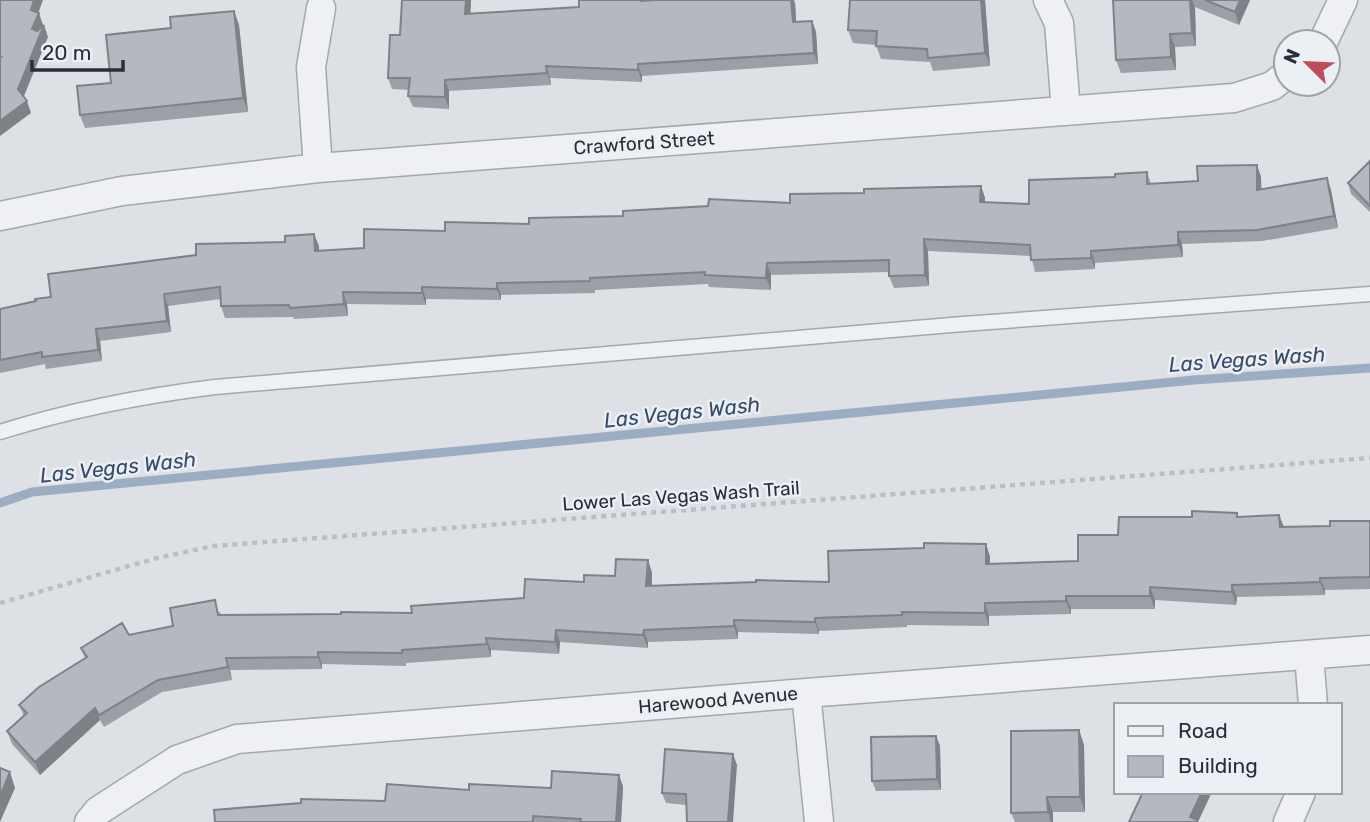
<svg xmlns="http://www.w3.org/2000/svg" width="1370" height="822" viewBox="0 0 1370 822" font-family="Rubik,sans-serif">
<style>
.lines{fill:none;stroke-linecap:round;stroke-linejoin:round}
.stream{stroke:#9aadc2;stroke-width:9}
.lane-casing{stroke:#a3a7ae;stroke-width:17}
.street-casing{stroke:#a3a7ae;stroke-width:31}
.path{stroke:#bbbec4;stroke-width:4.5;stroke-dasharray:5 5;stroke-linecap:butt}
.lane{stroke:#eff0f4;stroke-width:14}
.street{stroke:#eff0f4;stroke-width:28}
.wall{fill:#9b9fa6}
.shaded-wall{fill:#7e8287}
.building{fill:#b4b9c1;stroke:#7e8287;stroke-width:2}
.labels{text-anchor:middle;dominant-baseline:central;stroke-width:5;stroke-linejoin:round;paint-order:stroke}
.street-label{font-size:19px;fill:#282e3a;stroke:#eceff3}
.water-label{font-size:21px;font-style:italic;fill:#364c6a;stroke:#eceff3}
</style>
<rect width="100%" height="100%" fill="#dde0e5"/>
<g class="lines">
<!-- stream -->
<path class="stream" d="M0,503L32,492L1194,380L1370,368"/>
<!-- lane casing -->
<g class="lane-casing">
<path id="lane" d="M0,432C70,410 142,396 215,387L963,324L1370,294"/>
</g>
<!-- street casing -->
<g class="street-casing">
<path id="street" d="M1048,0L1059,23L1066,111
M1323,42L1343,0
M318,168L311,67L321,8
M0,216L122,191L318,168L1234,98L1272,86L1286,75
M1309,655L1313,705
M806,693L819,822
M89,822L98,811L177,760L237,739L806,693L1370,650
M1288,822L1301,792"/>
</g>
<!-- path -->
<path class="path" d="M0,603L157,558L213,546L1370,458"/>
<!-- lane -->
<use href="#lane" class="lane"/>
<!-- street -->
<use href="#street" class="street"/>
</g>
<!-- wall -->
<path class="wall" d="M402,0H471L470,14L579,7V0H646L795,3L796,22L812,21L816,32L818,64L642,76V82L550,78L551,85L449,91V109L413,107L408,96L409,90L392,89L388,78L400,35Z
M985,0L990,66L933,71L930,62L881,59L876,45L853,43L848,30Z
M1113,0H1250L1239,25L1195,7L1196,46L1175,47L1176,70L1121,73L1116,60Z
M234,11L239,25L248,112L85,128L80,115L171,28Z
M1370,161V212L1351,194L1348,183Z
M1257,165L1261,177V190L1327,178L1331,190L1338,228L1262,241L1182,244L1183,257L1095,263V269L1035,272L1031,256L928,251L929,286L894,288L889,276V272L771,275V290L709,287L708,284L595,290V293L501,295V300L426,299V305L347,304L348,316L294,319L293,317L225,318L221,306V299L168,306L171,332L100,341L102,361L46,369L45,364L0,373V309L51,297L319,246V251L364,248L445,231L790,203L864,193L981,186L985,198V202L1029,204L1115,177L1147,172L1151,184L1198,181Z
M1237,513L1238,517L1279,515L1284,527L1330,526L1370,521V589L1325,590V595L1237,597L1236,605L1155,600V609H1071V614L989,616V626L907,625V627L819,631V634L738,632V639L648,642V648L560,642L559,654L491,650V657L406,663V666L322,664V669L230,670L232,680L162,692L104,727L100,720L40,775L12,744L7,731L24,716L19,705L85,658L81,648L129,635L173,626L220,612L221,615L412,613L524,598L584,582L615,576L648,560L652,573V586L829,582L924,548L986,544L990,557V564L1078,561L1118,535L1192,517Z
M1079,730L1084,745L1085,812H1053V822H1015L1011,813Z
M936,736L940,746L941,790L876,791L872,781Z
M737,765L686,805L666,803L662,793Z
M623,786L621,822H215L469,790Z"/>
<!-- shaded-wall -->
<path class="shaded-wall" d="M34,0H43L35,22L31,10Z
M466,0H471L470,26L465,14Z
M791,0H794L795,3L797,34L793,22Z
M981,0H985L990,66L985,53Z
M1190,0H1192L1195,7L1196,46L1192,33Z
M1240,0H1250L1239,25L1235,12Z
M234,11L239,25L248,112L243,98Z
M39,13L43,25L36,41L32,29Z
M812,21L816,32L818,64L814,53Z
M44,25L48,37L22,101L18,89Z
M1170,34L1175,47L1176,70L1171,57Z
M638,64L642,76V82L638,70Z
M546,66L550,78L551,85L547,73Z
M445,80L449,91V109L445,97Z
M27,101L31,113L0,136V121Z
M1257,165L1261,177L1262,202L1257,190Z
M1327,178L1331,190L1338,228L1334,216Z
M981,186L985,198L984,214L980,202Z
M1178,232L1182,244L1183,257L1178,245Z
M314,234L319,246V263L315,251Z
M924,239L928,251L929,286L925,275Z
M1091,251L1095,263V269L1091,258Z
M767,263L771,275V290L766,278Z
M497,283L501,295V300L497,289Z
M422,287L426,299V305L422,293Z
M343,292L347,304L348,316L344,304Z
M164,294L168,306L171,332L167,321Z
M96,329L100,341L102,361L98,350Z
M1279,515L1284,528L1280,527Z
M986,544L990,557V576L986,564Z
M648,560L652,573L651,599L646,586Z
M1320,578L1325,590V595L1320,582Z
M1232,585L1237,597L1236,605L1232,592Z
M1150,587L1155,600V609L1150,596Z
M1066,596L1071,609V614L1066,601Z
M985,603L989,616V626L985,613Z
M815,618L819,631V634L815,622Z
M734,620L738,632V639L734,626Z
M556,630L560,642L559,654L555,642Z
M644,630L648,642V648L643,635Z
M486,638L491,650V657L487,644Z
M318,652L322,664V669L318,657Z
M226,658L230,670L232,680L228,667Z
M95,708L100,720L40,775L35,762Z
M1079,730L1084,745L1085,812L1080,797Z
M936,736L940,746L941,790L937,779Z
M733,754L737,765L733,822H728Z
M10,772L15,788L0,822V796Z
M619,775L623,786L621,822H616Z
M1202,792H1212L1198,822H1192L1190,817Z
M1047,797L1053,812V822H1051L1048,812Z"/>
<!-- building -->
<path class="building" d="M0,0H34L31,10L39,13L32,29L37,31L44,25L18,89L27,101L0,121V58L1,57H0Z
M402,0H466L465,14L579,7V0H641V1L657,0H791L793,22L812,21L814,53L638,64V70L546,66L547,73L445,80V97L408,96L410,78H388L390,35H400Z
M850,0H981L985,53L928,58L927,49L876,46L877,31L848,30Z
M1113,0H1190L1192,33L1170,34L1171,57L1116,60Z
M1205,0H1240L1235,12Z
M234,11L243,98L80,115L77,86L111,83L106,35L171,28L170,17Z
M1370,161V206L1348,183Z
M1257,165V190L1327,178L1334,216L1257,230L1178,232V245L1091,251V258L1031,260L1030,245L924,239L925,275L889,276V260L767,263L766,278L705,275V272L590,278V281L497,283V289L422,287V293L343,292L344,304L290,308L289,305L221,306L220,287L164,294L167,321L96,329L98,350L42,357V352L0,360V309L36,301L35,299L51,297L48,274L196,255V244L285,242V236L314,234L315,251L364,248V229L445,231V222L529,224V218L623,216V211L708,206L709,199L790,203V194L864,193V189L981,186L980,202L1029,204V180L1115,177V174L1147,172V184L1198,181L1197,166Z
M1192,511L1237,513V517L1279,515L1280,527L1330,526V521H1370V577L1320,578V582L1232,585V592L1150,587V596H1066V601L985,603V613L902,612V615L815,618V622L734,620V626L644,630L643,635L556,630L555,642L486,638L487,644L402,650V653L318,652V657L226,658L228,667L158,680L99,715L95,708L35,762L7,731L27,713L19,705L39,687L87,657L81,648L122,623L129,635L173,626L170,608L215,600L218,615L341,614V612L412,613L411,606L524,598L525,579L584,582V575L615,576L616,559L648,560L646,586L756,582V580L829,582L828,551L924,548V543L986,544V564L1078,561V535H1118L1119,517H1192Z
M1079,730L1080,797H1047L1048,812L1011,813V731Z
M936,736L937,779L872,781L871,737Z
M665,749L733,754L728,822H687L686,794L662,793Z
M0,768L10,772L0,796Z
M552,771L619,775L616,822H580L581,819L533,816V822H215L214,810L301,803V799L385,801L387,784L469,790V784L551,788Z
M1143,792H1202L1190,817L1197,820L1196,822H1129Z"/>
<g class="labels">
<!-- street labels -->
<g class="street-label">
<text transform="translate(644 143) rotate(-4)">Crawford Street</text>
<text transform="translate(681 496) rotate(-4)">Lower Las Vegas Wash Trail</text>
<text transform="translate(718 700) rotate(-5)">Harewood Avenue</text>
</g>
<!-- water labels -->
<g class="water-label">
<text transform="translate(1247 359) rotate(-4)">Las Vegas Wash</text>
<text transform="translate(682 412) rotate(-6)">Las Vegas Wash</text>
<text transform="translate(118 467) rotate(-6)">Las Vegas Wash</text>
</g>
</g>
<!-- legend -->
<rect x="1114" y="703" width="228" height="91" fill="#eceff3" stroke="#9ea2a9" stroke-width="2"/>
<rect x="1128" y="726" width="35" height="10" fill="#eff0f4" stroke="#9ea2a9" stroke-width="2"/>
<text x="1178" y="738" font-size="21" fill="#282e3a">Road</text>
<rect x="1128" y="756" width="35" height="21" fill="#b4b9c1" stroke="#9ea2a9" stroke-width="2"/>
<text x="1178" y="773" font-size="21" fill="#282e3a">Building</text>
<!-- north arrow -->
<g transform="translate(1307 63) rotate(294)"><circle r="33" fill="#eceff3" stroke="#9ea2a9" stroke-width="2"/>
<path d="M0-5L12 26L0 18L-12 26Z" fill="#c04c5a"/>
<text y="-10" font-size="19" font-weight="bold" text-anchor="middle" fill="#282e3a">N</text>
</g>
<!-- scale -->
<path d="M32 60v10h91v-10" fill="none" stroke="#282e3a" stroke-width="3.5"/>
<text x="42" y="60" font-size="21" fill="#282e3a" stroke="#eceff3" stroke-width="5" paint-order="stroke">20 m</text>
</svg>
